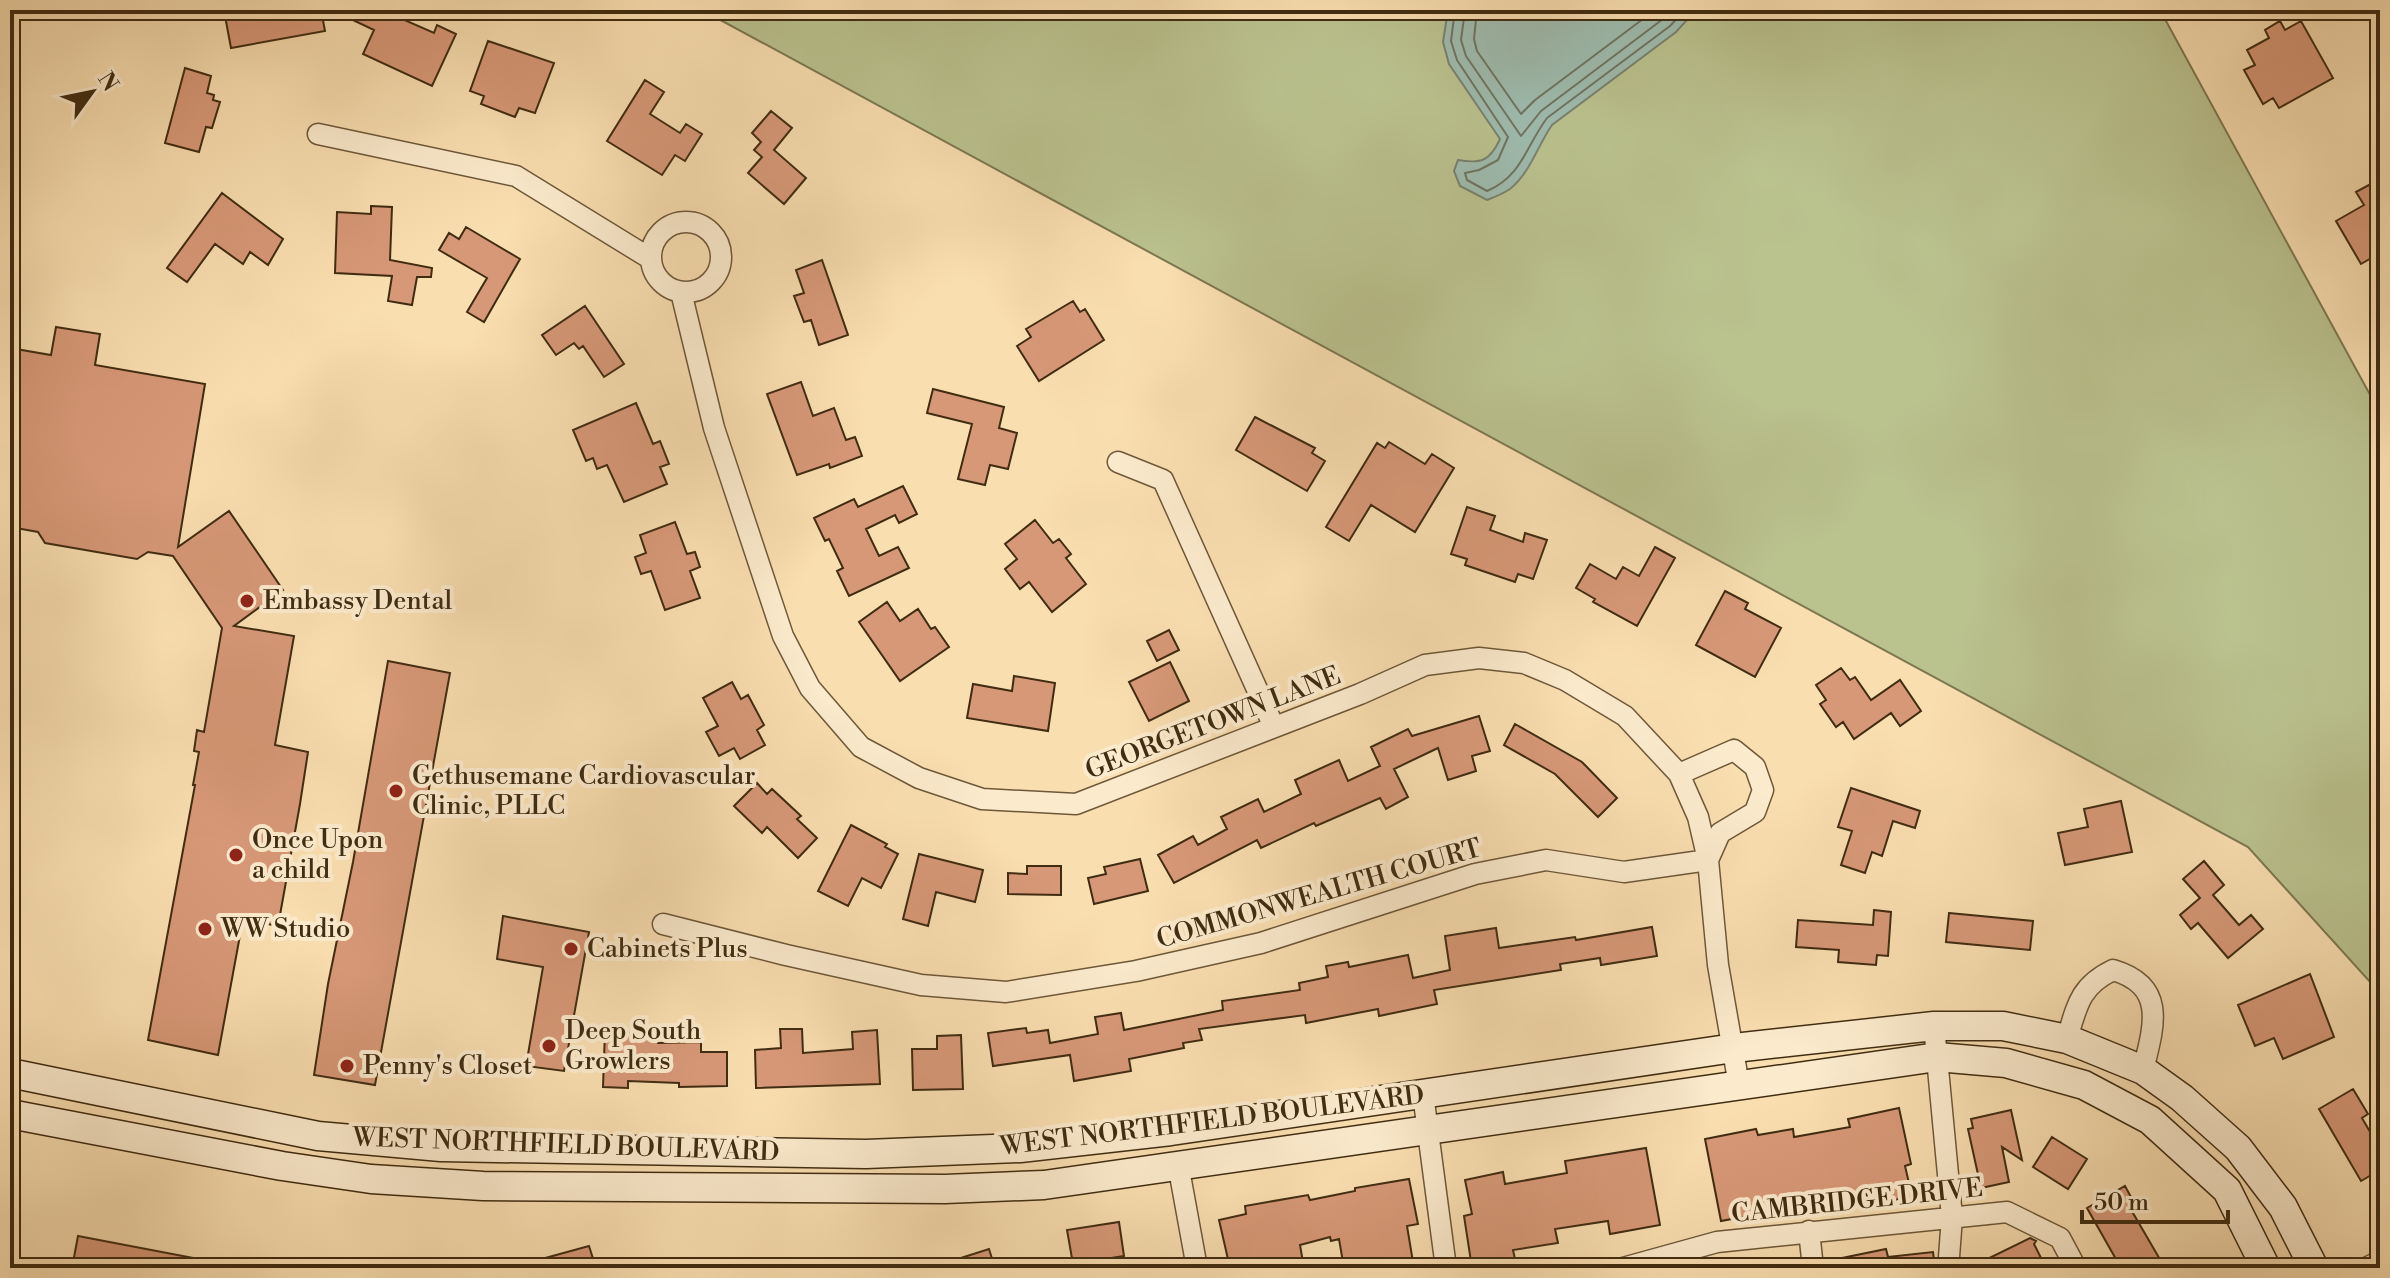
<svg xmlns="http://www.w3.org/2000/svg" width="2390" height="1278" viewBox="0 0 2390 1278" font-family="'Libre Bodoni',serif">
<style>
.green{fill:#bac28e;stroke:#7d7750;stroke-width:2}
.water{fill:#9ebcaf;stroke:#788270;stroke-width:2}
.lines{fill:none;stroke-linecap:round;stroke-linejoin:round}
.shore{stroke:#6f7460;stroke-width:2}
.building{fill:#d79877;stroke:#402c11;stroke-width:2}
.street-casing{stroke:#6e5839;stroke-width:23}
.secondary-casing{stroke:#402c11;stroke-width:31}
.street{stroke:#fbeacc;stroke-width:20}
.secondary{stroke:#fbeacc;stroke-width:28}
.poi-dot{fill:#8f2418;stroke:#fbeacc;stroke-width:3}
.labels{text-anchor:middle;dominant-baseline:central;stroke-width:8;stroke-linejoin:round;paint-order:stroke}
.poi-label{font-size:26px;fill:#402c11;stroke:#fbeacc;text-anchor:start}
.street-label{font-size:26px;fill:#402c11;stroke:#fbeacc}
</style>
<rect width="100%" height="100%" fill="#f9deb0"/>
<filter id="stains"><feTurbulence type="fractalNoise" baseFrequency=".0025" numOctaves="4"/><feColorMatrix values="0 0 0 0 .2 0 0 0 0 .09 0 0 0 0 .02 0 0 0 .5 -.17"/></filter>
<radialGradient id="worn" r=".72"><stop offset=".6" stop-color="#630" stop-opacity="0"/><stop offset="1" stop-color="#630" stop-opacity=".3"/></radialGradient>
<!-- green -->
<path class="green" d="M702,10H2160L2380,413V993L2248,847Z"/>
<!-- water -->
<path class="water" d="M1448,10H1696L1676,32L1552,125C1538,145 1530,173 1510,189C1504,193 1495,197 1487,200L1460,186L1454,171L1458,160C1481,164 1490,161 1500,139L1449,64L1443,42Z"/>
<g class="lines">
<!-- shore -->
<path class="shore" d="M1455,10L1451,41L1457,60L1508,137L1498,160L1479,170L1465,173L1467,180L1487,191C1522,176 1526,146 1547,118L1670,26L1685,10
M1465,10L1461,40L1466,56L1521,136L1541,111L1663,19L1671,10
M1477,10L1474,39L1477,51L1521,114L1535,100L1655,10"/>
</g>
<!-- building -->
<path class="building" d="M261,10H321L325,31L231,48L225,16Z
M332,10H395L393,15L434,33L437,25L456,34L432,86L363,54L374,30Z
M2280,21L2285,30L2301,21L2333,78L2279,108L2273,98L2263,104L2244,70L2255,65L2247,50L2269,38L2265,30Z
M488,41L554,63L535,113L519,108L515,117L481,104L484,96L470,91Z
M185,68L211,76L207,93L214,95L213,100L220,102L212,128L206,127L199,152L165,143Z
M645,80L664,92L650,114L680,133L686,124L702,134L685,161L675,155L662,175L607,141Z
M771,111L792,128L774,150L806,178L784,204L748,173L762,157L754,150L761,142L752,133Z
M2380,179V253L2361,264L2336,221L2364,205L2356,192Z
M222,193L283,239L268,265L250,252L243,264L215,244L187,282L167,268Z
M371,206L392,207L390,260L432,268L431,277H417L412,305L388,301L392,276L335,273L337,212L371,214Z
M466,227L520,259L484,322L467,312L487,278L439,250L449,233L459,239Z
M822,260L848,335L819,345L811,320L804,322L794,296L804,293L796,270Z
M1073,301L1080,312L1085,309L1104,340L1039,381L1017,346L1031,337L1026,329Z
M585,306L624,364L604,377L583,346L579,349L574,343L556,355L542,335Z
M56,327L100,334L95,365L205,384L178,547L229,511L283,590L234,626L294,636L275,745L308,752L300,804L278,926L243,919L218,1055L148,1040L195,785H193L199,752L194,751L197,730L204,732L222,628L173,556L148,552L137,559L45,543L38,532L10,527V348L51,355Z
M801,382L813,416L834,408L846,440L855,437L862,456L830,468L829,464L797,475L767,394Z
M933,389L1004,407L999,428L1017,433L1008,469L990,465L985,485L958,479L972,424L927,413Z
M636,403L653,444L660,441L669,464L660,467L667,484L624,502L607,465L597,469L593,458L586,461L573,430Z
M1255,417L1315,448L1312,453L1325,461L1307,491L1236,450Z
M1389,442L1425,464L1432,454L1454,468L1415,532L1371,505L1349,541L1326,527L1377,443L1385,448Z
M903,486L917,514L899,523L895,515L866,529L879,556L898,547L909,568L849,596L837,571L843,568L829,539L825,541L814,518L854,499L858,507Z
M1467,507L1495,516L1490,530L1523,542L1525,533L1547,540L1533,579L1518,574L1515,582L1465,565L1467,559L1451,554Z
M1035,520L1053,543L1059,539L1071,554L1066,558L1086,584L1052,612L1029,582L1020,589L1005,569L1017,559L1005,544Z
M675,522L687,554L695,552L700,567L690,571L700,598L665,610L651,571L641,574L635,557L646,553L640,535Z
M1655,547L1675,558L1637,626L1593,602L1595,599L1576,588L1590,564L1616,579L1623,567L1639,576Z
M1725,591L1748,603L1745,609L1781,628L1755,677L1696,645Z
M887,602L900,621L918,609L931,629L935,627L949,647L900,681L859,622Z
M1169,630L1179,650L1157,661L1147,641Z
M388,661L450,673L375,1085L314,1075L328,984L353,862Z
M1170,662L1189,701L1149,721L1129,682Z
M1841,668L1850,680L1855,677L1871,700L1900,680L1921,711L1900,726L1891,713L1854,739L1843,722L1836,727L1820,704L1826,700L1816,685Z
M1014,676L1055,683L1048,731L967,718L973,684L1012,691Z
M732,682L741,699L748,695L764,725L757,730L765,745L740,759L734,748L719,756L706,732L718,726L703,698Z
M1479,716L1490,751L1472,756L1476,771L1448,780L1438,748L1394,769L1408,797L1386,809L1380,798L1316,826L1314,823L1261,848L1257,840L1174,883L1158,855L1193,836L1198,845L1227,829L1221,817L1258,799L1264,812L1301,794L1295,780L1339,760L1348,781L1380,766L1371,747L1408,729L1412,736Z
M1515,724L1582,762L1617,798L1598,817L1555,774L1504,745Z
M757,783L767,794L772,789L801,816L797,819L817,838L798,858L767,827L762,833L734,806Z
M1851,788L1920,811L1915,828L1893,821L1882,856L1872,852L1865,873L1841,865L1852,831L1838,827Z
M2121,801L2132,852L2065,865L2058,833L2088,827L2084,809Z
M851,825L887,844L885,847L898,854L881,888L862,878L848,906L818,891Z
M919,854L983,870L975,902L936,892L928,926L903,919Z
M1140,859L1148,891L1094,904L1088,878L1106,874L1104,867Z
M2204,861L2224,885L2213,895L2239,925L2251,915L2263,929L2228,958L2198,923L2191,929L2180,915L2200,898L2183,879Z
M1027,866H1061V895L1008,894V873L1027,874Z
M1874,910L1891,912L1888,956L1877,955L1876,965L1838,962L1839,950L1796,947L1798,920L1873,925Z
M1949,913L2033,921L2030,950L1946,942Z
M503,916L589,932L564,1071L526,1066L543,967L497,959Z
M1652,927L1657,956L1601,965L1600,958L1560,964L1561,970L1434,990L1437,1004L1379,1016L1378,1009L1306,1023L1305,1015L1199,1029L1202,1040L1183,1043L1184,1048L1129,1059L1131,1071L1074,1081L1070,1055L993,1066L988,1033L1026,1028L1027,1033L1048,1030L1050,1043L1098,1034L1095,1017L1121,1013L1124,1030L1223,1010L1222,1001L1300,990L1299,983L1328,977L1326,966L1348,962L1349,967L1408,955L1413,978L1450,970L1445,936L1496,928L1499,948L1575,937L1576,940Z
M2310,974L2334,1037L2283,1059L2274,1038L2255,1046L2238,1005Z
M632,1028L658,1030V1043L701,1042V1052H727V1086L679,1087V1083L628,1081V1088L603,1087L605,1031L632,1033Z
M780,1029H802L803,1053L853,1049L852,1032L877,1030L880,1084L756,1088L755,1050L781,1048Z
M961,1035L963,1089L913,1090L912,1049H937V1036Z
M2353,1089L2368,1114L2362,1118L2380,1149V1170L2361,1181L2319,1109Z
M1899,1108L1911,1164L1905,1166L1912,1196L1869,1206L1866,1191L1828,1199L1826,1191L1757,1203L1759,1214L1721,1221L1705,1139L1756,1129L1758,1135L1793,1129L1794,1137L1850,1127L1848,1119Z
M2011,1110L2022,1160L2002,1147L2009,1182L1981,1188L1968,1129L1973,1128L1971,1119Z
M2052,1137L2087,1159L2068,1189L2033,1167Z
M1646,1148L1660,1225L1610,1234L1608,1221L1555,1229L1558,1243L1513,1250L1515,1259L1472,1268L1464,1216L1472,1214L1465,1180L1503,1172L1505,1184L1567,1173L1565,1161Z
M1409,1179L1418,1224L1407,1226L1414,1268H1344L1339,1239L1331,1241L1330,1237L1300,1245L1304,1268H1230L1219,1220L1246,1214L1245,1206L1308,1195L1310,1200L1355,1191V1188Z
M2125,1186L2138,1210L2133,1213L2165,1268H2121L2087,1208Z
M1119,1222L1124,1256L1073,1264L1067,1230Z
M78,1236L204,1260L203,1268H72Z
M2030,1238L2036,1241L2034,1244L2046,1268H1969Z
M589,1246L596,1268H528L527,1263Z
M989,1249L995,1268H940L939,1265Z
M1886,1249L1888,1257L1933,1252L1935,1268H1827V1261Z"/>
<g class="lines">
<!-- street casing -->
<g class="street-casing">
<path id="street" d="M318,134L516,176L651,259
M651 257a35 35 0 1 1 70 0a35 35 0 1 1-70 0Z
M681,292L714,428L783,636L810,688L861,747L919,778L982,799L1076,804L1360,694L1425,665L1479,658L1524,663L1565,680L1625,716L1679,774L1698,817L1708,860L1718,965L1739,1085
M1118,462L1163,480L1274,727
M663,924L786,955L921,985L1006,992L1136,971L1261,943L1475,874L1546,860L1624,872L1708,860L1720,833L1755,812L1763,790L1755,767L1734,750L1679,774
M1934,1026L1952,1217L1949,1257L1951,1268
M2067,1039C2077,1005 2080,986 2113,970C2167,986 2154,1026 2143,1070
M1423,1094L1446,1268
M1178,1164L1197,1268
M1809,1231L1813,1268
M1623,1268L1717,1242L2007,1212L2060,1238L2076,1268
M2366,1268L2380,1261"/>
</g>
<!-- secondary casing -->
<g class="secondary-casing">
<path id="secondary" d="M10,1073L318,1136L441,1147L866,1154L1020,1148L1171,1131L1734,1048L1934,1026H2003L2067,1039L2143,1070L2182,1098L2238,1148L2283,1207L2314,1268
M10,1114L282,1166L371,1179L483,1186L945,1189L1044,1185L1937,1057L2006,1063L2084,1085L2150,1120L2227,1190L2266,1268"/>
</g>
<!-- street -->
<use href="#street" class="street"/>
<!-- secondary -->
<use href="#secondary" class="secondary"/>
</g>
<!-- markers -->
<g class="poi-dot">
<circle cx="247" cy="601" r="8"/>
<circle cx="396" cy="791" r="8"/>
<circle cx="236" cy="855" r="8"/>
<circle cx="205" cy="929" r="8"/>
<circle cx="571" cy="949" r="8"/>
<circle cx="549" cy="1046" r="8"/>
<circle cx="347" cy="1066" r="8"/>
</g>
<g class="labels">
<!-- poi labels -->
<g class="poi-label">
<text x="263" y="601">Embassy Dental</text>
<text x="412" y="776">Gethusemane Cardiovascular<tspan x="412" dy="30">Clinic, PLLC</tspan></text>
<text x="252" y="840">Once Upon<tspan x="252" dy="30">a child</tspan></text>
<text x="221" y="929">WW Studio</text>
<text x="587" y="949">Cabinets Plus</text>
<text x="565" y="1031">Deep South<tspan x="565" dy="30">Growlers</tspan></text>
<text x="363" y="1066">Penny's Closet</text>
</g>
<!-- street labels -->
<g class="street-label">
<text transform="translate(1213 723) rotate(-21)">GEORGETOWN LANE</text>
<text transform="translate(1319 894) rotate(-16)">COMMONWEALTH COURT</text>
<text transform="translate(1212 1121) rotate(-7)">WEST NORTHFIELD BOULEVARD</text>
<text transform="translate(566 1145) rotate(2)">WEST NORTHFIELD BOULEVARD</text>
<text transform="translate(1857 1201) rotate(-6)">CAMBRIDGE DRIVE</text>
</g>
</g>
<!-- margin -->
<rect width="2390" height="1278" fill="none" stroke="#f9deb0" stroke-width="40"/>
<rect x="12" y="12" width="2366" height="1254" fill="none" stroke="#402c11" stroke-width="4"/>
<rect x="20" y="20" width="2350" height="1238" fill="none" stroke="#402c11" stroke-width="2"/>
<!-- north arrow -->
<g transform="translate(92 92) rotate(57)" stroke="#fbeacc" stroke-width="6" paint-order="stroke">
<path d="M0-6L14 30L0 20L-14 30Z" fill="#402c11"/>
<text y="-12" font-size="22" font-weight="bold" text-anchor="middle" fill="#402c11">N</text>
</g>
<!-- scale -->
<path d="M2082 1210v12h146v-12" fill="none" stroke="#402c11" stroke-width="4"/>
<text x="2094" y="1210" font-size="24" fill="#402c11" stroke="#fbeacc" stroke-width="6" paint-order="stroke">50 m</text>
<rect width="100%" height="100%" filter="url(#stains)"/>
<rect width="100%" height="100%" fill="url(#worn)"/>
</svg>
